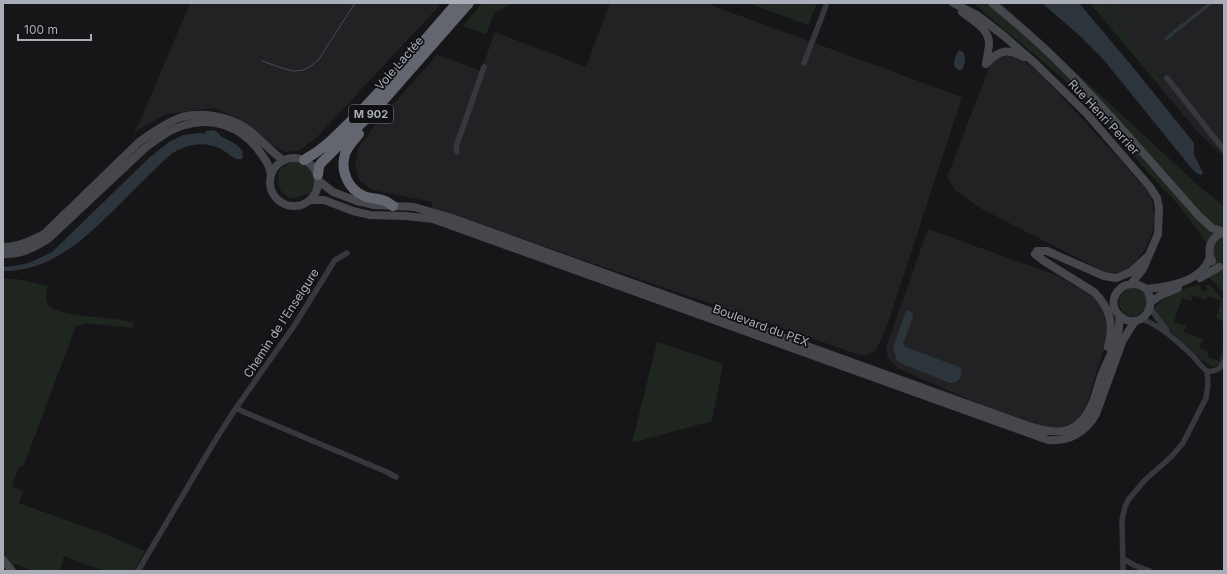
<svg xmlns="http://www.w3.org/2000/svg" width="1227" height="574" viewBox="0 0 1227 574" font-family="Inter,sans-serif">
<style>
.built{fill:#222225}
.green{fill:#1e261f}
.water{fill:#2c353c}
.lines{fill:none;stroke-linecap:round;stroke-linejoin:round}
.street{stroke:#37383d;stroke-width:5.5}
.secondary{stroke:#45474d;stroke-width:8}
.highway{stroke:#63666e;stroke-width:10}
.tram{stroke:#4a4c52;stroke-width:1}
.labels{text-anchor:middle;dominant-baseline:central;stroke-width:3.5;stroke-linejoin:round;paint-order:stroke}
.shield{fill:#111113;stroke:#7b7e86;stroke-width:1}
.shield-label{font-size:11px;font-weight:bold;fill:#a8adb8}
.street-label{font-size:12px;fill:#a8adb8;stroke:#111113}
</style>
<rect width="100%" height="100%" fill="#161618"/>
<!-- built -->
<path class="built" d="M190,3H442L316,138L298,151L285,152L272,145L239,118L213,108L166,114L133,133L140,121Z
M610,3H705L962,97L890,317L877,349L872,353L865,355H860L432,208V202L372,190L359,180L355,164L358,149L378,121L437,55L481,71L495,32L586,67Z
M1090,3H1224V157L1196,130Z
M1005,54L1017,56L1038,71L1122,162L1151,195L1155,218L1152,234L1145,250L1129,269L1114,273L1103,271L980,208L955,190L947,177L991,63Z
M928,229L1058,276L1094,297L1102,306L1107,320V339L1087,404L1083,411L1078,418L1072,423L1062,427L1052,428L1038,425L986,407L897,368L888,358L886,348Z"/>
<!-- green -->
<path class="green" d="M482,3H511L510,5L494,13L486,34L463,26Z
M748,3H817L808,25Z
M973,3H1001L1201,188L1224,206V294L1201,269L1205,262L1207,244L1182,209L1062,78Z
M1090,3H1101L1141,54C1146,65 1154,74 1164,81L1159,85Z
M1111,3H1118L1134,24L1136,32L1131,27Z
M292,162C311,162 321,177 311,193C302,195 292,203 284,194C281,192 280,189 279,186C278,181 279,177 278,173C282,167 286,164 292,162Z
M3,279H17L48,286C47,292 45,299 48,304C54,318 118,316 134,323V325L132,328L86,323L76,326L24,465L18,468L12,487L23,491L19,503L107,535L145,551L134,571H103L64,556L60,571H33L15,564L14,567L3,556Z
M1199,284L1202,292L1207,290L1206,285H1210L1224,301V322L1216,318L1221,301L1208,296L1206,300L1193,295L1191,301L1182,298L1174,322L1186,325L1184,332L1203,339L1199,348L1209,352L1208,357L1219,361L1223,349L1224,350L1222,355H1224C1218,369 1213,369 1202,360C1192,349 1154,321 1155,307C1166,294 1183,290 1199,284Z
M1119 302a14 14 0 1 1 28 0a14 14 0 1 1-28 0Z
M657,342L723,364L712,421L632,443Z"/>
<!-- water -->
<path class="water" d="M1042,3H1079L1136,71L1190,138L1194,143V155L1203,173L1201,175L1196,173L1188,164L1103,59L1081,37Z
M1208,3H1213L1166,41L1164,38Z
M958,51H960L963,52C966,61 966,62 962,70H958C951,65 955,58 958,51Z
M214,130L220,134V136C229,140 238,144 243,152L242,159C235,161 229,154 223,150C206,140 185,144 170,155C152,172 134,189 117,207C84,239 52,271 3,271V267L13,266L29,263L52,252L150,157L169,142L183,135L199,133L205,134L206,131Z
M908,310L912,312L913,317L903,344L906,347L959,367C965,373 959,384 950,383L900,363L897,360L893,348L905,313Z"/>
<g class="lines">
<!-- street -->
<path class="street" d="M804,63L827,3
M1167,78L1224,150
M457,152L456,147L484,67
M1150,308L1167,331
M1141,319C1160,325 1177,341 1192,355C1197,360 1201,367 1207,371
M1207,371C1216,372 1221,369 1224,361
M236,408L244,412L387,472L396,477
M1123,559L1136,566L1150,571
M138,571L213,444L236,408L294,326L335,260L347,253
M1123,571L1122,520L1125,507L1128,500L1145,480L1171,457L1183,443L1206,398L1208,384L1207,371"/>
<!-- secondary -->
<path class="secondary" d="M953,3L977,15L1004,36L1036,64L1087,114L1150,187L1157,198L1159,208L1158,234L1143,269L1131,284
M992,3C1010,18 1028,33 1045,49C1100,101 1148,159 1198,215L1212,228L1224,232
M962,12C972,20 988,28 989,42C989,49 987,57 986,64
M987,63C999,50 1008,48 1024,57
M270 182a24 24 0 1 1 48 0a24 24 0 1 1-48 0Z
M319,181L333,192L357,201L374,205L414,207L449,217L1023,424C1051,434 1076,439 1091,406C1096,396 1098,384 1102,374C1109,356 1122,336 1119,315
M311,200H324L353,211L370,215L406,216L433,219L1048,440C1069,442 1086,432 1096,414L1123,340L1135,321
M3,247C18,247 31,241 44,234L139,142C150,134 169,121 182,117C202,112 229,116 246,128C260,138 270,151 283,160
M1037,251H1047L1104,276L1116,278L1131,272L1147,257
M3,254C20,255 34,248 48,239L145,148C157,139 170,129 185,125C212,117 239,126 257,148C263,157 270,164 271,175
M1035,254L1044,261L1094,292C1111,309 1114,325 1108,347
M1212,261C1206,249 1211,236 1224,232
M1200,278L1219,267
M1146,289C1160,308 1138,332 1120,316C1102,300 1125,273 1146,289C1168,287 1203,282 1210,256
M1151,302L1161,295L1178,288
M3,560L12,571"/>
<!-- highway -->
<path class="highway" d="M359,134C354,140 348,146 345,154C340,171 348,189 364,196C370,199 378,198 385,201C388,202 390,204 393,206
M304,160C324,149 337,135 353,119C390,83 422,42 457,3
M318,175L319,166L322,162L376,109L469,3"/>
<!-- tram -->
<path class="tram" d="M262,61L285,69L293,71L303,70L311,66L319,59L355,3"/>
</g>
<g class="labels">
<!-- shield labels -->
<rect class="shield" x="349" y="105" width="44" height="18" rx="3"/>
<g class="shield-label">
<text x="371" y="114">M 902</text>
</g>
<!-- street labels -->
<g class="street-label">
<text transform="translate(399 63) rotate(-49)">Voie Lactée</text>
<text transform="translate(1104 117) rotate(47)">Rue Henri Perrier</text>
<text transform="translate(281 323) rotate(-57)">Chemin de l'Enseigure</text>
<text transform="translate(761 325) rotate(20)">Boulevard du PEX</text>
</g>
</g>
<!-- border -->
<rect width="1227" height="574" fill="none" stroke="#a8adb8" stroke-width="8"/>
<!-- scale -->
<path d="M18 34v6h73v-6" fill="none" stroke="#a8adb8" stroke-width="2"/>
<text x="24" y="34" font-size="12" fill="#a8adb8" stroke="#111113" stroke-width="3" paint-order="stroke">100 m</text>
</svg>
